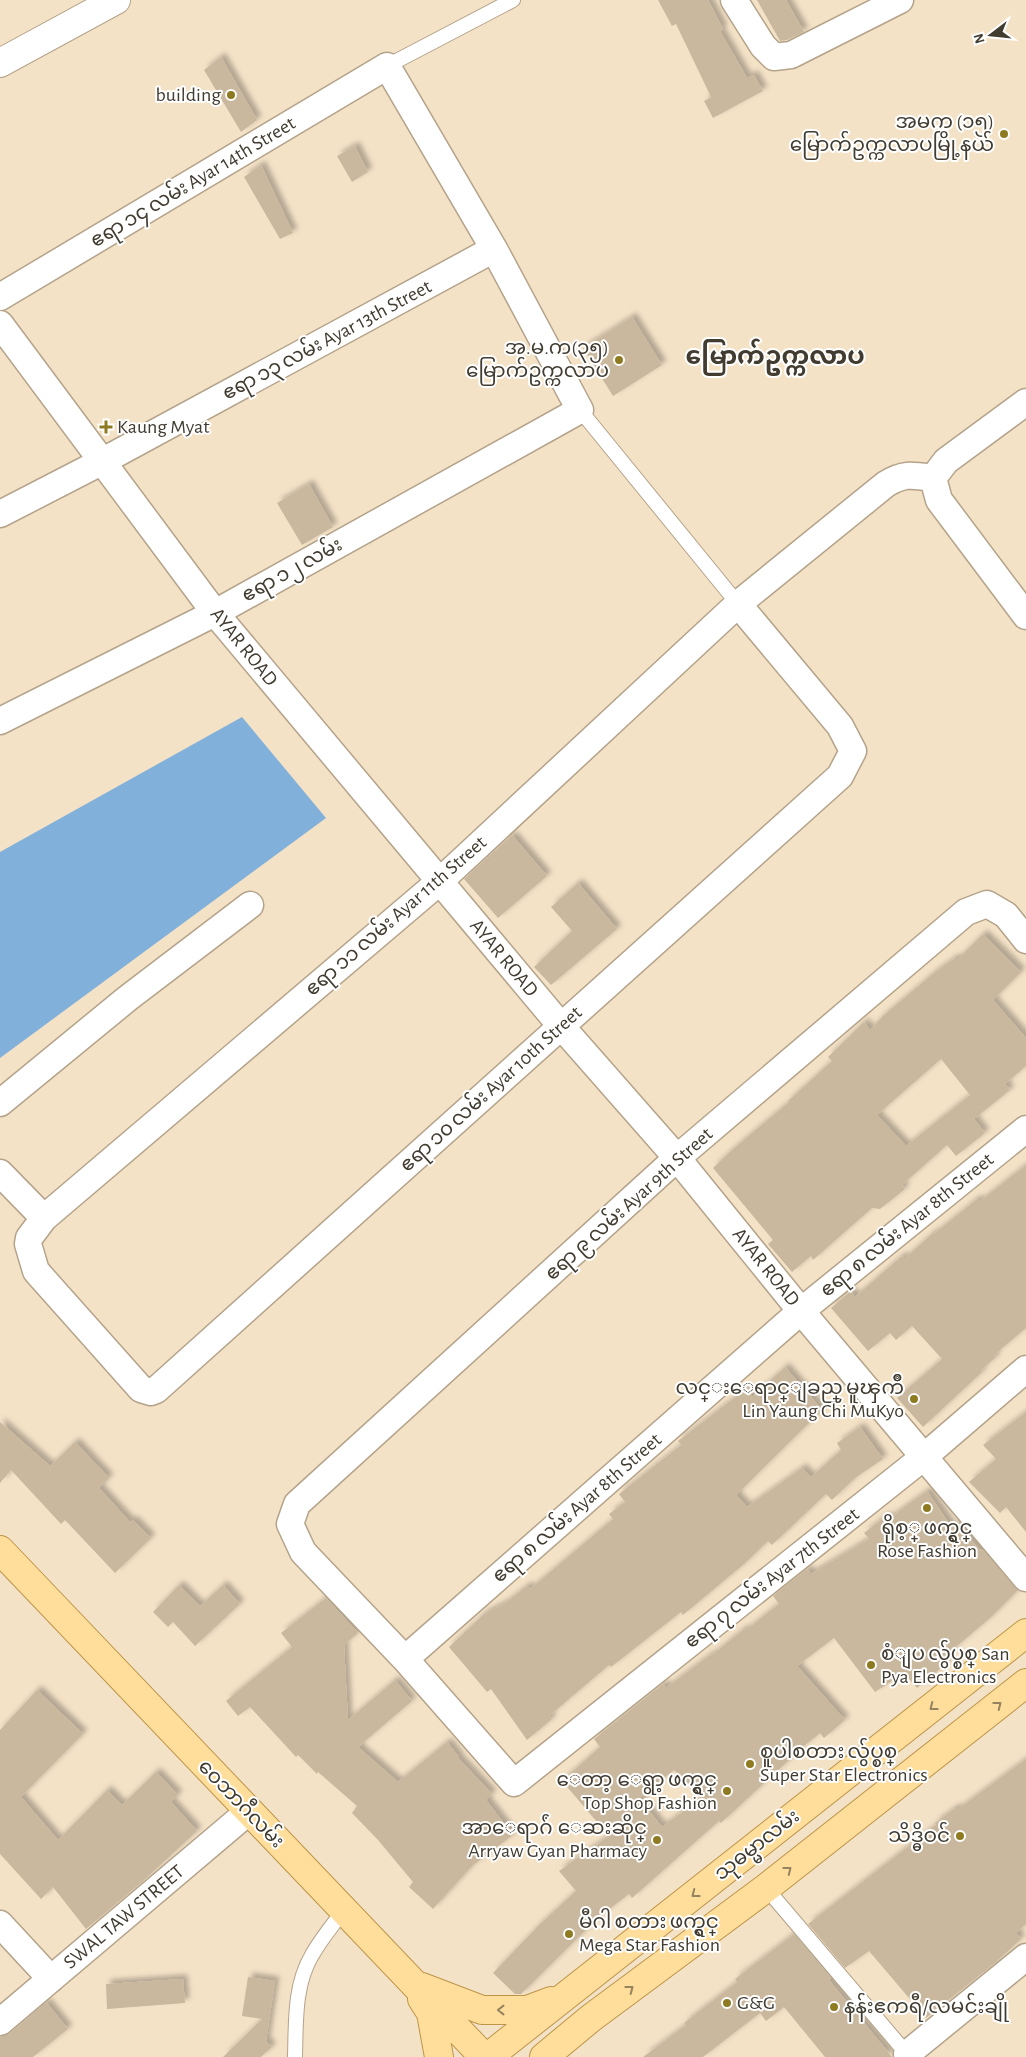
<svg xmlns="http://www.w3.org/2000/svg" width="1026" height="2057" viewBox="0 0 1026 2057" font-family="'Alegreya Sans','Noto Sans Myanmar',sans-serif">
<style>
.water{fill:#81b0da}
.building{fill:#c9b89e;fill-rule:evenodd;filter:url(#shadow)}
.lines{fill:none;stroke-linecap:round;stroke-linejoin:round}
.lane-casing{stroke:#b4a38a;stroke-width:16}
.street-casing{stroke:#b4a38a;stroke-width:29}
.secondary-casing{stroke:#b4a38a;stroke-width:30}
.primary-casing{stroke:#bc9549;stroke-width:30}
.lane{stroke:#fff;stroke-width:14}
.street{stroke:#fff;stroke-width:26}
.secondary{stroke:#fff;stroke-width:28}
.primary{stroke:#ffdd9a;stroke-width:28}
.oneway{stroke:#968460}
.poi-dot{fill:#8e7b21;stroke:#fff;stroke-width:2}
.labels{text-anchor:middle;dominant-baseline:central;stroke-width:4;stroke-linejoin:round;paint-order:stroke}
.poi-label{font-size:20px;fill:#413b30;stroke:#fff;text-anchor:end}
.street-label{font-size:20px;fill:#413b30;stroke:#fff}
.district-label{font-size:25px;font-weight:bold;fill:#413b30;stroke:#fff}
</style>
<defs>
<filter id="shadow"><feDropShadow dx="4.5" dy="-4.5" stdDeviation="2.5" flood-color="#0004"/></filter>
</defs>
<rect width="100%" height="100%" fill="#f4e2c7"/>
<!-- water -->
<path class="water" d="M242,717L326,818L0,1058V852Z"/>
<!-- building -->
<path class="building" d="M658,0H708L723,29L720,31L747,78L754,75L763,91L713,118L704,101L711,97L676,24L672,26Z
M757,0H786L804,32L787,40L780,41Z
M221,57L257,120L241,132L204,70Z
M355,146L368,172L352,182L337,156Z
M261,165L293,233L280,239L244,177Z
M632,317L662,365L613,396L583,348Z
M309,484L333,527L302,545L277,503Z
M512,835L547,876L498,918L464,879Z
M578,883L617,929L551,985L534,967L572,931L551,907Z
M983,934L1021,972L993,1000L1026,1038V1066L1005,1084L1010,1090L974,1119L985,1133L956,1156L947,1145L902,1185L905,1189L880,1209L872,1208L813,1260L811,1256L792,1272L768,1244L773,1240L713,1168L732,1150L789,1102L788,1101L832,1061L828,1057L864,1022L870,1030L883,1016L935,972L955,958L957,960ZM941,1059L970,1095L906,1146L877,1115Z
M1026,1165V1328L994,1355L996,1357L981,1370L982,1372L923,1427L897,1398L942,1359L912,1326L896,1340L890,1333L868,1351L831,1308L851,1291L855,1297L902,1256L904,1259L933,1233L934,1234L977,1199L979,1202Z
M785,1367L822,1410L736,1495L747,1507L802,1468L811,1477L841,1450L837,1443L860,1427L883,1459L855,1478L832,1500L826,1494L772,1545L768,1541L744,1564L683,1615L681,1612L611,1667L609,1665L549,1716L552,1719L527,1740L491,1689L487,1692L449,1647L484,1614L504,1604L527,1586L530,1589L613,1519L609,1514L625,1502L619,1494L681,1445L678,1441L746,1389L752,1397Z
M1026,1412V1532L1006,1507L1000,1513L969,1482L996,1459L983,1445Z
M0,1422L50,1466L75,1442L109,1478L99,1488L130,1522L133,1520L151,1538L115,1573L65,1520L61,1524L11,1470L0,1483Z
M927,1491L952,1528L956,1524L980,1550L982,1549L1018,1590L990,1618L944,1657L948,1662L917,1688L904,1673L875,1692L834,1638L797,1666L845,1720L824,1738L820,1733L788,1759L789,1760L721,1823L719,1821L632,1898L629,1894L599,1917L521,1994H515L493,1973L539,1925L576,1891L559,1871L609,1836L562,1781L600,1747L594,1739L663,1684L666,1688L710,1655L711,1656L744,1629L745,1631L779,1604L773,1596L807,1569L811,1574L869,1539L864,1533L886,1516L888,1519ZM674,1770L700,1799L662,1827L639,1798Z
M179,1585L200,1606L223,1585L240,1604L195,1646L173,1622L168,1627L153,1612Z
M326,1598L358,1633L344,1645L348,1720L395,1680L412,1701L358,1747L398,1782L447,1742L459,1757L458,1758L492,1794L486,1800L513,1835L472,1866L433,1909L409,1887L413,1882L378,1840L352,1813L357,1806L318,1772L317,1774L298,1755L296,1757L250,1707L238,1716L226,1701L292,1647L281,1633Z
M37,1690L83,1734L21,1797L58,1840L107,1790L122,1805L156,1772L178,1795L171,1802L197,1831L142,1882L86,1929L53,1887L41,1899L0,1854V1730Z
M1026,1759V1924L1016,1933L1021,1939L995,1963L926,2018L869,1951L845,1968L808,1924L936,1825L935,1823L955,1808L957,1810Z
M794,1934L831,1978L829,1980L892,2057H825L784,2007L766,2021L760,2013L703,2057H643L686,2025L684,2023L737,1982L735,1979Z
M248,1977L275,1981L266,2041L272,2047L261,2057H223L262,2019L242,2016Z
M183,1979L185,2003L107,2009L106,1984Z
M46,2002L68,2029L33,2057H0V2037L10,2033Z"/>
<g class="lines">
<!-- lane casing -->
<g class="lane-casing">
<path id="lane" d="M387,66L513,0
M580,410L738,604
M766,1888L907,2054
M295,2057C296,2023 294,1985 312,1955C321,1939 333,1925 343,1911"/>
</g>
<!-- street casing -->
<g class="street-casing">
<path id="street" d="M734,0L763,46L774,57L791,55L900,0
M0,297L387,66L494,249L580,410L215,613L0,721
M0,324L215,613L561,1026L677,1158L801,1311L1026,1578
M933,478L939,500L1026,616
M933,478L946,461L1026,402
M0,514L103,461L494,249
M738,604L840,726L853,751L840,776L156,1390L151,1392L141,1389L36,1271L28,1244L29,1238L44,1218L439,882L738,604L886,484C904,473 912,475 933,478
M1026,940L1006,915L987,904L966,912L677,1158L297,1504L290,1524L303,1552L405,1659L514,1783L925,1456L1026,1369
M0,1103L128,998L250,905
M0,1173L44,1218
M405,1659L801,1311L1026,1129
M0,1924L51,1979
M0,2022L248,1812
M909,2057L907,2054L1026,1957"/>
</g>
<!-- secondary casing -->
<g class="secondary-casing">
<path id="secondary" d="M0,63L116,0"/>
</g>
<!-- primary casing -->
<g class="primary-casing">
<path id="primary" d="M0,1550L484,2057
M422,1987L482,2010H527L551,2001
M422,1999L431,2013L439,2057
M488,2057L1026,1633
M544,2057L591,2018L766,1888L1026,1683"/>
</g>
<!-- lane -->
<use href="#lane" class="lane"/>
<!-- street -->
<use href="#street" class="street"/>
<!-- secondary -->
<use href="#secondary" class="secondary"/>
<!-- primary -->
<use href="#primary" class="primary"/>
</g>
<!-- one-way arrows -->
<defs><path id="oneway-chevron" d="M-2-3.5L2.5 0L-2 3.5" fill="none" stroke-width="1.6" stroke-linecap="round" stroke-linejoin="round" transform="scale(1.25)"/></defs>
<g class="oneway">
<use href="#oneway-chevron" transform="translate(998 1705) rotate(-38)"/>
<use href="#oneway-chevron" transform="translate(933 1707) rotate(142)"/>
<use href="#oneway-chevron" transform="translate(788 1870) rotate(-38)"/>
<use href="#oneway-chevron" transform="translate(695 1894) rotate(142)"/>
<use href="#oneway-chevron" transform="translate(630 1989) rotate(-37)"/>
<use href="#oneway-chevron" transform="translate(501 2010) rotate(-180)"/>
</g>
<!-- markers -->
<g class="poi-dot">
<circle cx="231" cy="95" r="5"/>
<circle cx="1004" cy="134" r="5"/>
<circle cx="619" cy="360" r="5"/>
<path d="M103.5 419.5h5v5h5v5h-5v5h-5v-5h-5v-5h5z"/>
<circle cx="914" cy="1399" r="5"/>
<circle cx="927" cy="1508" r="5"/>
<circle cx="871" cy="1665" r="5"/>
<circle cx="750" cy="1764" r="5"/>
<circle cx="727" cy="1791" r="5"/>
<circle cx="960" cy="1836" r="5"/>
<circle cx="657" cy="1840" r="5"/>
<circle cx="569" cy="1934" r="5"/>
<circle cx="727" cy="2003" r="5"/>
<circle cx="834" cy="2007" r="5"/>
</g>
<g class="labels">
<!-- poi labels -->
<g class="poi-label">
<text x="221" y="95">building</text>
<text x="994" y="122">အမက (၁၅)<tspan x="994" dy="23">မြောက်ဥက္ကလာပမြို့နယ်</tspan></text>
<text x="609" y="348">အ.မ.က(၃၅)<tspan x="609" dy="23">မြောက်ဥက္ကလာပ</tspan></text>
<text x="117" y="427" text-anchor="start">Kaung Myat</text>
<text x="904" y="1388">လင္းေရာင္ျခည္ မူၾကိဳ<tspan x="904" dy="23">Lin Yaung Chi MuKyo</tspan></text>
<text x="927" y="1528" text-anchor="middle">ရိုစ့္ ဖက္ရွင္<tspan x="927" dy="23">Rose Fashion</tspan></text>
<text x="881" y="1654" text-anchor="start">စံျပ လ်ွပ္စစ္ San<tspan x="881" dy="23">Pya Electronics</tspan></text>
<text x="760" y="1752" text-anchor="start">စူပါစတား လ်ွပ္စစ္<tspan x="760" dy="23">Super Star Electronics</tspan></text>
<text x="717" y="1780">ေတာ့ ေရွာ့ ဖက္ရွင္<tspan x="717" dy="23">Top Shop Fashion</tspan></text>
<text x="647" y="1828">အာေရာဂ်ံ ေဆးဆိုင္<tspan x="647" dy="23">Arryaw Gyan Pharmacy</tspan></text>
<text x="950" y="1836">သိဒ္ဓိဝင်</text>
<text x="579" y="1922" text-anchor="start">မီဂါ စတား ဖက္ရွင္<tspan x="579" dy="23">Mega Star Fashion</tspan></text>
<text x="737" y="2003" text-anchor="start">G&amp;G</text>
<text x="844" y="2007" text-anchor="start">နန်းဧကရီ/လမင်းချို</text>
</g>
<!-- street labels -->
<g class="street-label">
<text transform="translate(193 182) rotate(-31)">ဧရာ ၁၄ လမ်း Ayar 14th Street</text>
<text transform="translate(327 340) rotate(-28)">ဧရာ ၁၃ လမ်း Ayar 13th Street</text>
<text transform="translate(292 570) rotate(-29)">ဧရာ ၁၂ လမ်း</text>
<text transform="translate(244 647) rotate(51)">AYAR ROAD</text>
<text transform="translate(396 916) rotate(-41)">ဧရာ ၁၁ လမ်း Ayar 11th Street</text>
<text transform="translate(504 958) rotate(50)">AYAR ROAD</text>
<text transform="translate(491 1089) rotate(-42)">ဧရာ ၁၀ လမ်း Ayar 10th Street</text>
<text transform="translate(629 1204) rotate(-42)">ဧရာ ၉ လမ်း Ayar 9th Street</text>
<text transform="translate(907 1225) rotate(-39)">ဧရာ ၈ လမ်း Ayar 8th Street</text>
<text transform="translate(766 1267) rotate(51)">AYAR ROAD</text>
<text transform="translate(577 1508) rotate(-41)">ဧရာ ၈ လမ်း Ayar 8th Street</text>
<text transform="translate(772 1578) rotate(-38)">ဧရာ ၇ လမ်း Ayar 7th Street</text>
<text transform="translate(241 1804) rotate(46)">ဝေဘာဂီလမ်း</text>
<text transform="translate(757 1845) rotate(-38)">သုဓမ္မာလမ်း</text>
<text transform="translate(124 1917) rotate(-40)">SWAL TAW STREET</text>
</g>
<!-- district labels -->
<g class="district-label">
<text x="775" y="356">မြောက်‌ဥက္ကလာပ</text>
</g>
</g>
<!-- north arrow -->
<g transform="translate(991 35) rotate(254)" stroke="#ffffff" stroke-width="4" paint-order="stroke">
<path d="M0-4L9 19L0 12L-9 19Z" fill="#413b30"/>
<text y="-8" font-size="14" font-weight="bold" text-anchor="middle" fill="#413b30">N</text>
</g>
</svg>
